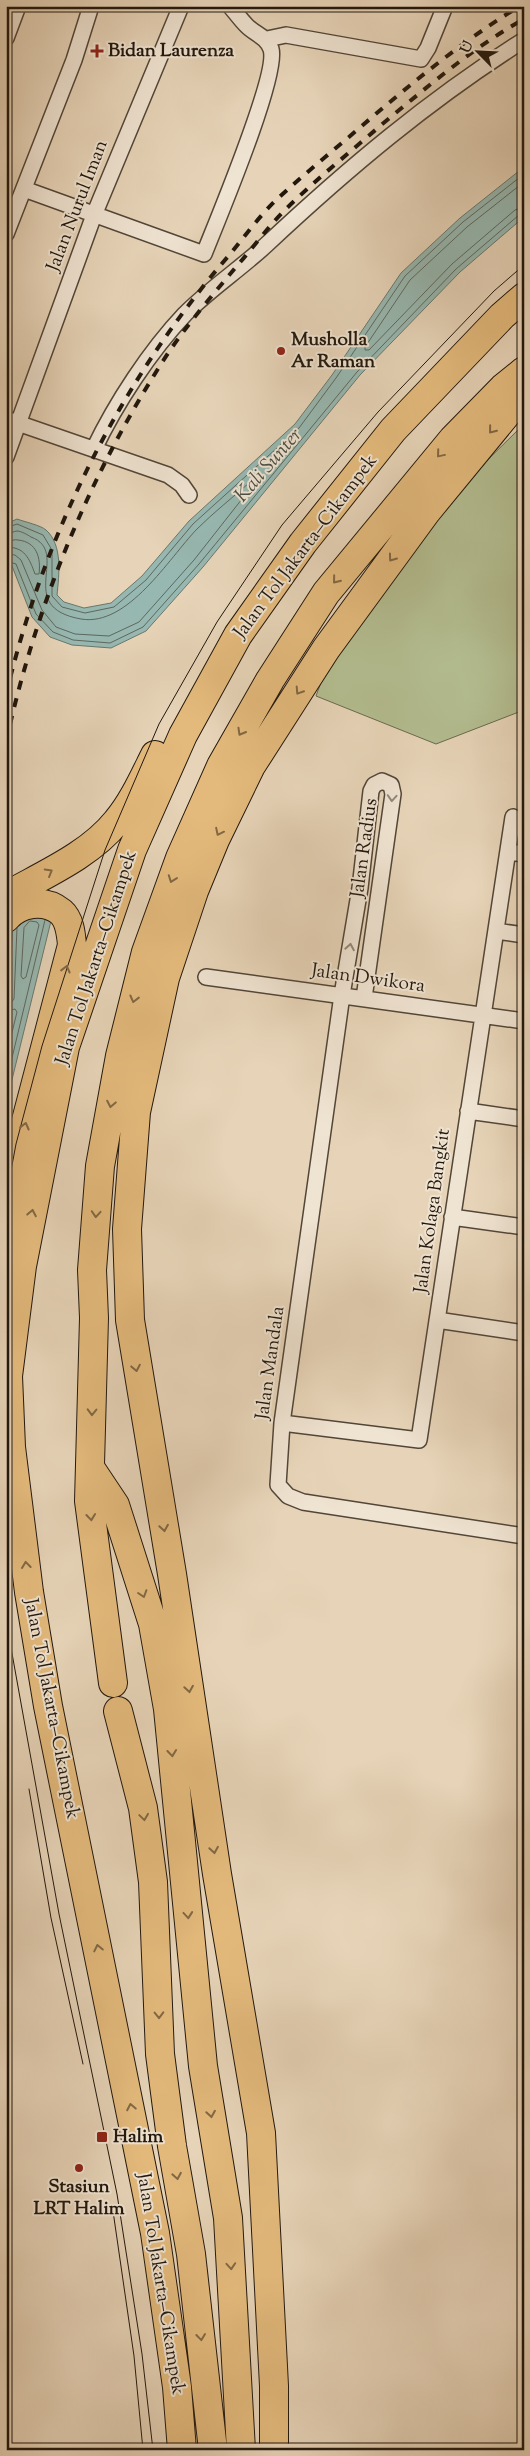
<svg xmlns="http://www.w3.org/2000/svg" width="530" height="2456" viewBox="0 0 530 2456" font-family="'Sorts Mill Goudy',serif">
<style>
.green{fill:#b3bd90;stroke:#6a6a4e}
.water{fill:#97b8b1;stroke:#68786f}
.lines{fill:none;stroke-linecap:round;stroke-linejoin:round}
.shore{stroke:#5c685f;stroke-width:1}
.minor-casing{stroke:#524638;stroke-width:18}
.motorway-casing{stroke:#21170d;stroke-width:30}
.minor{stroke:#efe3d1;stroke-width:15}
.motorway{stroke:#e4ba7c;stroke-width:28}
.tram{stroke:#21170d;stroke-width:1}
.rail{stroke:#21170d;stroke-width:4;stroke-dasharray:9 9;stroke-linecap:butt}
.oneway{stroke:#826844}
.oneway2{stroke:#928779}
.poi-dot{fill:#8f2418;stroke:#efe3d1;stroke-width:2}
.labels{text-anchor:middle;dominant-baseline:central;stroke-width:4;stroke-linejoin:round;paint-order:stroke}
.poi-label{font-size:19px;font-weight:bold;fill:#21170d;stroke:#efe3d1;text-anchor:start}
.street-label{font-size:19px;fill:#21170d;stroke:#efe3d1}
.water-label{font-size:20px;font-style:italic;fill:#4a4f46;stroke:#efe3d1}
</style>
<rect width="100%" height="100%" fill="#e7d4b8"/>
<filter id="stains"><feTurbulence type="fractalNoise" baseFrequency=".004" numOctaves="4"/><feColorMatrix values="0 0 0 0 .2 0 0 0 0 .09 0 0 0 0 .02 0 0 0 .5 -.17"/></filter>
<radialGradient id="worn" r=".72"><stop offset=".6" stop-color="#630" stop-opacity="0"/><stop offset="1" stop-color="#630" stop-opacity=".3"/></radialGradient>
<!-- green -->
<path class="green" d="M524,424V710L436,744L316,696L354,592Z"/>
<!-- water -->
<path class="water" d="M524,167V217L460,272L360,375L203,567L146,631L111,648L72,645L50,637L32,617L12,566L6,565V524L17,519C25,522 40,525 46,530C63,545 59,575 57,595L64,602L84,608L111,603L142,576L189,521L295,424L332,375L401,273L460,218Z
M28,910L51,921L6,1104V1048L13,923Z"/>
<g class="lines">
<!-- shore -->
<path class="shore" d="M524,182L467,227L410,280L365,347V350H369L452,264L515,210L524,207
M6,528L17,524L43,535L52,550V596L62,607L85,613L114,607L146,580L193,524L299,428L336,378L405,276L463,222L524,174
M6,534C10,534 14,531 17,531C21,531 28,535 31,537C72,552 13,607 81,619C128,627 169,558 197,529C213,513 232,498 249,483L253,485L194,560L139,622L109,636L75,634L56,627L42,610L21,560L15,555L6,554
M6,542C10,541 15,539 18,540C37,542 41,558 39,574H35C29,558 25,547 6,547
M6,561L16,564L36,614L53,632L73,640L110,643L143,627L199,564L357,372L456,269L519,215L524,214
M30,921L37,922L39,925L26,977L23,979L21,976L24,928Z
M6,1005L11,1003L14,999L17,928
M6,1011L15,1009L17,1012L6,1057
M6,1083L45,920"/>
<!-- minor casing -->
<g class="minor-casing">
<path id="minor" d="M6,38L18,6
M267,39L286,35L421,59L428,48L445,6
M24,189L204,254C217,221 279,74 271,49C266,36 256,35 247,26C241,20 236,13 230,6
M6,234L74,60L91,6
M6,419L168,475L182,485L189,495
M94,449C116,403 150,351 185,314C210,289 240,269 266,245C346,170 430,99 524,40
M6,457L94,215L181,6
M508,852L524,854
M496,931L524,935
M206,977L524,1021
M364,998L393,794L391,785L382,781L374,785L371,791L360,888L342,995L282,1423L278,1485L288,1496L303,1502L524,1536
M468,1111L524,1119
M452,1217L524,1227
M437,1320L524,1333
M282,1423L419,1440L513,817"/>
</g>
<!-- motorway casing -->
<g class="motorway-casing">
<path id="motorway" d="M6,896C43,875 90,855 117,821C133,802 144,777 155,755
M6,918C19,903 44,898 61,912C70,920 71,934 72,945L23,1132L11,1221L10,1259
M91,1469L115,1505L153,1624L168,1709L203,2066L228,2218L241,2450
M113,1683L89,1501L94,1318L92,1270L100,1166L120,1056L146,952L180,858L221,766L270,680L326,593L453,439L503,388L524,371
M118,1711L143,1808L153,1882L160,2054L172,2146L191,2254L213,2450
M182,2450L177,2387L155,2233L48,1706L29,1592L11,1447L8,1376L22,1266L65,1047L132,850L183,735L238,635L303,543L393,430L502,316L524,297
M274,2450V2386L261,2133L217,1874L172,1574L130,1320L127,1229L136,1112L165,978L194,891L215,840L251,766L326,649L427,511L524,393"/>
</g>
<!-- minor -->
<use href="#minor" class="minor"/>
<!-- motorway -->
<use href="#motorway" class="motorway"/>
<!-- tram -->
<path class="tram" d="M6,1197L16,1144L42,1046L105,850L159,724L217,622L282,525L378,412L494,291L524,265
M6,1620L59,1914L117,2194L142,2354L153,2450
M29,1789L51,1918L83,2064
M113,2211L134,2356L143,2450"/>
<!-- rail -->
<path class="rail" d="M6,695C44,533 122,378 231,253C245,236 258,218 274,202C305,173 339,146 371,118C418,78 467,38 520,6
M6,742C36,606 88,478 163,361C184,328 211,297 236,267C252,249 267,228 284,211C314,181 348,154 380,126C426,88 472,48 524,19"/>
</g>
<!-- one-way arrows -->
<defs><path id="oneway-chevron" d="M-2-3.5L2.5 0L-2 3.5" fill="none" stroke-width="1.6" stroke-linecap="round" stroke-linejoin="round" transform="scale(1.25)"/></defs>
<g class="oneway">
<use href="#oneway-chevron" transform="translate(492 430) rotate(129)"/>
<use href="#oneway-chevron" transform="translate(440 454) rotate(130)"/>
<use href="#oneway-chevron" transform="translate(392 558) rotate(126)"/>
<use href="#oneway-chevron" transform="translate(336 580) rotate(129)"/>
<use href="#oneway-chevron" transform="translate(299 691) rotate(123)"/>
<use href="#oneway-chevron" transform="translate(241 732) rotate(120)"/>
<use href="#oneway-chevron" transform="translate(219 832) rotate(116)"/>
<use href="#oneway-chevron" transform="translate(49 872) rotate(-30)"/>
<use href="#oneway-chevron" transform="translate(172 879) rotate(110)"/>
<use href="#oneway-chevron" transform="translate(66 969) rotate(-76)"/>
<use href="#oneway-chevron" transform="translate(134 999) rotate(104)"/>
<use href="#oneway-chevron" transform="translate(111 1104) rotate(101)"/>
<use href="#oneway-chevron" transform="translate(25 1126) rotate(-76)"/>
<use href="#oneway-chevron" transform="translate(32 1213) rotate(-79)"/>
<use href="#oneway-chevron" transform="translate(96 1214) rotate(94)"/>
<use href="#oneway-chevron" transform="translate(136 1368) rotate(79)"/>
<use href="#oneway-chevron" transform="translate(92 1412) rotate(91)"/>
<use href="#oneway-chevron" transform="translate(91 1517) rotate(84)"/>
<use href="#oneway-chevron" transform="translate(164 1528) rotate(81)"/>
<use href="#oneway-chevron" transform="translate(26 1565) rotate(-97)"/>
<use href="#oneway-chevron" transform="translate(143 1594) rotate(72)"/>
<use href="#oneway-chevron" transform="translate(189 1689) rotate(81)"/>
<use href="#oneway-chevron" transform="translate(172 1753) rotate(84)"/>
<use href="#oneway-chevron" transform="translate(144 1817) rotate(82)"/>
<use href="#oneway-chevron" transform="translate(214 1850) rotate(81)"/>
<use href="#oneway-chevron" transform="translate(188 1915) rotate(85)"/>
<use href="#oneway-chevron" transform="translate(98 1948) rotate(-102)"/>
<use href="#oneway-chevron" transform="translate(159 2015) rotate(89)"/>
<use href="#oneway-chevron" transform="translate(131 2107) rotate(-101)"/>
<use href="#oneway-chevron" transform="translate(211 2114) rotate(81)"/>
<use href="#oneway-chevron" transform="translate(177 2176) rotate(80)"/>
<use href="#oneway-chevron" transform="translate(231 2266) rotate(86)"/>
<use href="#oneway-chevron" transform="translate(201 2337) rotate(83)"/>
</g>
<g class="oneway2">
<use href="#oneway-chevron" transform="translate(392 798) rotate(94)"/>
<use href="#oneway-chevron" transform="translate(350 947) rotate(-80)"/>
</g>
<!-- markers -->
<g class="poi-dot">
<path d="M94.5 43.5h5v5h5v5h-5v5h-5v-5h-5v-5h5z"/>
<circle cx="281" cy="351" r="5"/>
<rect x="96" y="2131" width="12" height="12" rx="2.5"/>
<circle cx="79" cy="2168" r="5"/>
</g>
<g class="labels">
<!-- poi labels -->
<g class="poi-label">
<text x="108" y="51">Bidan Laurenza</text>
<text x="291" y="340">Musholla<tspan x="291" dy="22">Ar Raman</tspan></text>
<text x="113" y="2137">Halim</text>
<text x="79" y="2187" text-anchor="middle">Stasiun<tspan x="79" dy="22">LRT Halim</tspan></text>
</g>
<!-- street labels -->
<g class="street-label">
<text transform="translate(78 206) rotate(-69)">Jalan Nurul Iman</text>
<text transform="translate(306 547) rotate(-53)">Jalan Tol Jakarta–Cikampek</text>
<text transform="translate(365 848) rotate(-82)">Jalan Radius</text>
<text transform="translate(97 958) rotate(-72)">Jalan Tol Jakarta–Cikampek</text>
<text transform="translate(368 979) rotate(8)">Jalan Dwikora</text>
<text transform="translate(433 1211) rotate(-82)">Jalan Kolaga Bangkit</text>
<text transform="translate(271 1363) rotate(-82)">Jalan Mandala</text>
<text transform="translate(51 1709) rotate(79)">Jalan Tol Jakarta–Cikampek</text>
<text transform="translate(160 2284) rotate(81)">Jalan Tol Jakarta–Cikampek</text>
</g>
<!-- water labels -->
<g class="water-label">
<text transform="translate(269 466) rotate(-49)">Kali Sunter</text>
</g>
</g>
<!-- margin -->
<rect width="530" height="2456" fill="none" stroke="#e7d4b8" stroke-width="25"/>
<rect x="8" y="8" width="515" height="2441" fill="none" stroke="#21170d" stroke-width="2.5"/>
<rect x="12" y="12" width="505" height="2431" fill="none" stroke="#21170d"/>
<!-- north arrow -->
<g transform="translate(478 52) rotate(294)" stroke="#efe3d1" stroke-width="4" paint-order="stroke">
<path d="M0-4L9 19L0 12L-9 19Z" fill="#21170d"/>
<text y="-8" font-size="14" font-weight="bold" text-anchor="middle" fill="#21170d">U</text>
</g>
<rect width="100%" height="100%" filter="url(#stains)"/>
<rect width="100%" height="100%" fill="url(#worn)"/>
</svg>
